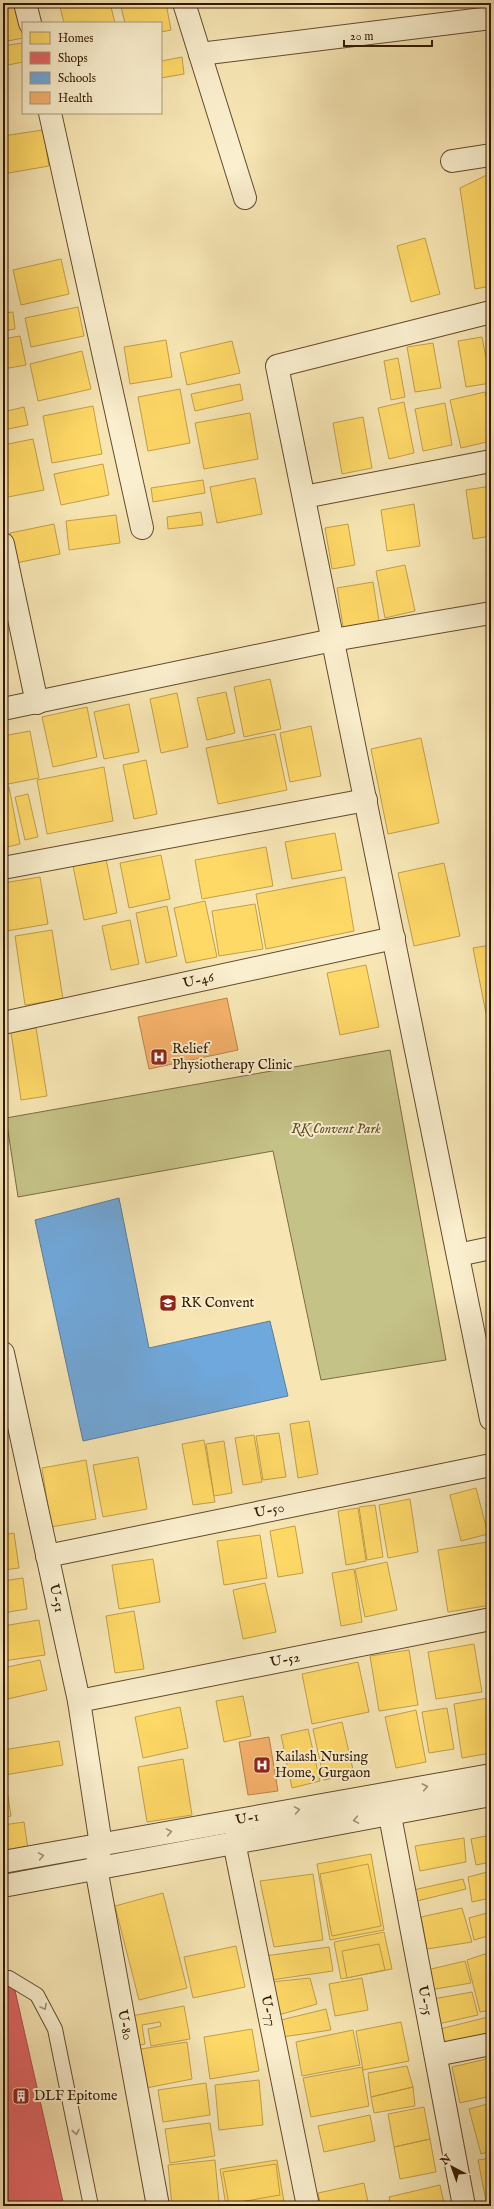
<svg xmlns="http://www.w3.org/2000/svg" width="494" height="2209" viewBox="0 0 494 2209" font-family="'IM FELL English',serif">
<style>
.green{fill:#c5c287;stroke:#7c6c44}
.homes{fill:#ffd966;stroke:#c29f48}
.shops{fill:#e06666;stroke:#ac4e48}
.schools{fill:#6fa8dc;stroke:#5d7c9a}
.health{fill:#f6b26b;stroke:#bc844b}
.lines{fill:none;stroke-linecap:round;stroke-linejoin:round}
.service-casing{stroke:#644b2e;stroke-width:16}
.minor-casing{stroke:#644b2e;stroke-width:24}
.service{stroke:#faefce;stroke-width:14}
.minor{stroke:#faefce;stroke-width:22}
.oneway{stroke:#a08e72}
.labels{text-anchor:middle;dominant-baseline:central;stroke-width:4;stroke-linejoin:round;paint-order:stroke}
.street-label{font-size:14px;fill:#331701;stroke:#faefce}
.poi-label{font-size:14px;fill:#331701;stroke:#faefce;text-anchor:start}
.park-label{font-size:14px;font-style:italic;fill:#5f4a29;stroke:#faefce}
</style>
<rect width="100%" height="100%" fill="#f7e6b4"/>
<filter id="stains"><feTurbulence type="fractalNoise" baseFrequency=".005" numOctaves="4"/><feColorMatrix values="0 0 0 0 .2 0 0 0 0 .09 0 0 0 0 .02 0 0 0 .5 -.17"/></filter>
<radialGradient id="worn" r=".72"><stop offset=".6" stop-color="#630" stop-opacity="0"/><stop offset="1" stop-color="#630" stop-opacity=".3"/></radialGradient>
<!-- green -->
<path class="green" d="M390,1050L446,1360L321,1380L273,1151L18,1197L6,1118Z"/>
<!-- homes -->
<path class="homes" d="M16,3L23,38L3,42V4Z
M59,3H110L115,23H64Z
M140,3H166L171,30L161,32V23H125L121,7Z
M22,43L23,62L3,66V46Z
M182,57L184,74L161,78V61Z
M43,130L49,166L3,174V136Z
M491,173V286L475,289L460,188Z
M425,238L440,294L411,302L397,246Z
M61,259L69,294L21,305L13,270Z
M78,307L84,336L31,347L25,318Z
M13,312L15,329L3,331V313Z
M20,336L26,365L3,369V339Z
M482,337L491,383L466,387L458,341Z
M166,340L172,377L130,384L124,347Z
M232,341L240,373L187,385L180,353Z
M433,343L441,388L415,392L407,347Z
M82,351L91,389L38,401L30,364Z
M398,358L405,397L391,400L384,361Z
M240,384L243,400L195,411L191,394Z
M180,389L190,443L148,451L138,397Z
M485,392L491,420V441L461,448L450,400Z
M404,402L414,453L389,459L378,408Z
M445,403L452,445L423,451L415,409Z
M93,406L102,454L52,463L43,416Z
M24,407L28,425L3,430V412Z
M250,413L258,459L204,469L195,423Z
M363,417L372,468L342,474L333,423Z
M33,439L44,490L3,498V445Z
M103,464L109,495L61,505L54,474Z
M255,478L262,514L217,523L210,487Z
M203,480L205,493L153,502L151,488Z
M491,486V536L473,539L466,490Z
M414,504L420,546L387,551L381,510Z
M201,512L203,525L168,529L167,517Z
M116,515L120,543L69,550L66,521Z
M54,524L60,554L16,563L10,533Z
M348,524L355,565L332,569L325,528Z
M405,565L415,611L385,618L376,571Z
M373,582L380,627L344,633L337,588Z
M270,679L281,729L244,737L234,687Z
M226,692L235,733L207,740L197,698Z
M177,693L188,747L161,753L150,699Z
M129,704L139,752L104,759L94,712Z
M87,707L97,757L53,767L42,717Z
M311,726L321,776L290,782L280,733Z
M30,731L39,778L3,785V736Z
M275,734L287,790L218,804L206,748Z
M421,738L439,823L388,834L371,749Z
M146,760L157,814L134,819L123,765Z
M104,767L113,821L47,834L37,780Z
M9,787L20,844L3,848V789Z
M28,794L38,837L25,840L15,797Z
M335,833L342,870L292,879L285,842Z
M266,847L273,886L202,899L195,860Z
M161,855L170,899L129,908L120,863Z
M106,859L117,913L84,920L73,866Z
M444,863L460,936L414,946L398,873Z
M40,877L48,924L7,931L3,905V883Z
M345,877L354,931L266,949L256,894Z
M205,901L217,957L186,963L174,908Z
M255,904L263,949L219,956L212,911Z
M167,906L177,956L146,963L136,913Z
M130,920L139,964L111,970L102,926Z
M52,930L63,999L25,1005L15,936Z
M491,945V1023H488L473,948Z
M366,965L379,1027L340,1035L327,973Z
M36,1028L47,1096L21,1100L11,1032Z
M309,1421L318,1474L298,1478L290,1424Z
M279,1433L286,1477L263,1480L256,1436Z
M254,1435L262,1482L243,1485L235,1438Z
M204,1440L215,1502L193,1505L182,1444Z
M224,1441L232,1493L214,1496L206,1444Z
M138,1457L147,1509L103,1517L93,1465Z
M86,1460L96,1519L51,1527L42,1468Z
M476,1488L488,1534L461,1541L450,1495Z
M410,1499L418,1552L388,1558L379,1505Z
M375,1505L383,1557L367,1560L359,1507Z
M358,1508L366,1561L346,1565L338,1511Z
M295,1526L303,1573L278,1577L270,1531Z
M14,1533L19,1568L3,1570V1535Z
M260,1535L267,1578L224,1585L217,1541Z
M487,1542L491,1565V1605L448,1612L438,1550Z
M153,1559L160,1602L119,1609L112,1565Z
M387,1562L397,1610L365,1617L355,1569Z
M354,1569L362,1622L341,1626L332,1573Z
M23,1578L27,1609L3,1613V1581Z
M265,1583L276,1632L243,1639L233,1590Z
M134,1611L144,1669L115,1673L106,1616Z
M39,1620L45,1655L3,1661V1626Z
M474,1644L482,1692L436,1699L428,1652Z
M409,1650L418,1705L379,1711L370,1656Z
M40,1660L47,1690L3,1700V1668Z
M358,1662L369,1712L312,1724L302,1674Z
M243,1696L251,1736L224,1742L216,1701Z
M488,1698L491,1716V1753L462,1758L454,1704Z
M180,1707L188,1748L143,1758L135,1717Z
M447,1708L454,1749L429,1753L422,1712Z
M416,1710L426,1762L396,1768L385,1717Z
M342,1722L354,1774L324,1780L313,1729Z
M308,1729L320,1781L292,1788L281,1735Z
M59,1741L63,1765L5,1775L3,1750Z
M183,1759L192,1815L147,1822L138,1767Z
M7,1790L11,1816L3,1818V1791Z
M24,1822L28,1849L3,1853V1825Z
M491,1835V1862L476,1865L471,1839Z
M464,1838L466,1862L420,1871L415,1846Z
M371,1854L384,1930L330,1940L317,1864Z
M368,1864L381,1926L332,1936L320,1874Z
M491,1871V1898L472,1902L468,1877Z
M313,1874L323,1940L274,1947L260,1881Z
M463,1879L466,1889L417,1901L413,1890Z
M163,1893L187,1988L139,2000L115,1906Z
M462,1908L472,1942L427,1949L421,1917Z
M491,1912V1935L474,1940L469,1918Z
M384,1932L392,1969L341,1979L334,1942Z
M379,1944L385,1970L347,1978L342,1951Z
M236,1946L245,1987L193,1998L184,1957Z
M329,1947L333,1971L271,1980L265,1956Z
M491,1952V2010L480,2012L467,1960Z
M465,1961L471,1983L430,1990L427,1970Z
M310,1978L317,2004L275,2016L270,1982Z
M362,1978L368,2010L335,2016L329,1984Z
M472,1992L478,2015L438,2024L433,1999Z
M184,2006L190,2039L151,2046L148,2029L161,2026L160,2022L142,2025L145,2044L132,2047L126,2017Z
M326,2009L331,2030L282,2037L277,2021Z
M488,2017L491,2024V2034L442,2046L440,2029Z
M401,2022L409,2061L363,2070L356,2031Z
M252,2029L259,2071L210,2079L204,2037Z
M353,2030L360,2065L302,2076L296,2042Z
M187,2042L192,2079L141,2089L134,2050Z
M491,2058V2096L460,2103L452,2067Z
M407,2066L413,2087L371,2097L368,2073Z
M362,2067L369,2106L311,2117L303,2078Z
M259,2080L263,2125L219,2130L215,2085Z
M206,2083L210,2115L163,2122L158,2090Z
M413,2087L415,2106L374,2113L371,2097Z
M491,2103V2151L481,2154L469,2109Z
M424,2107L430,2139L394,2147L388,2114Z
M370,2115L375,2141L324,2152L318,2126Z
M210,2123L215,2156L170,2163L165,2129Z
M430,2139L436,2172L400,2179L394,2147Z
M491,2158V2206H487L478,2160Z
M215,2160L219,2203L172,2206L168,2165Z
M277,2160L284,2202L256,2206H226L220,2169Z
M276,2164L280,2195L229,2204L223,2172Z
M364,2183L369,2206H321L318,2193Z
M440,2185L444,2203L431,2206H391L389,2197Z"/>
<!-- shops -->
<path class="shops" d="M3,1974L14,1986L64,2206H3Z"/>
<!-- schools -->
<path class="schools" d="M119,1198L149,1348L270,1321L288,1396L83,1441L35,1220Z"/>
<!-- health -->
<path class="health" d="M227,998L238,1050L149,1069L138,1017Z
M269,1737L278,1791L248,1795L239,1742Z"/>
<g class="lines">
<!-- service casing -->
<g class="service-casing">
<path id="service" d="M3,1979L9,1978L37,1995L55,2029L91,2206"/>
</g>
<!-- minor casing -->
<g class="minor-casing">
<g id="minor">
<path d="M25,3L30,23"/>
<path d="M184,3L245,198"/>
<path d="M200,54L491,18"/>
<path d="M50,113L142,528"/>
<path d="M452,161L491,155"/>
<path d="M491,312L277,366L491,1419"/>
<path d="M304,497L491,461"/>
<path d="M3,544L37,703"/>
<path d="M3,709L333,640L491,613"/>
<path d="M3,868L366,800"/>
<path id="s1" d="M3,1023L394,938"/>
<path d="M458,1255L491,1248"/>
<path id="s2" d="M3,1353L79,1701L101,1845L96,1868L158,2206"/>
<path id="s3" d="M47,1556L491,1465"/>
<path id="s4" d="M79,1701L491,1619"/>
<path id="s5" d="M387,1800L464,2206"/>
<path id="s6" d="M241,1829L234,1842L308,2206"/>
<path id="s7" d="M3,1862L491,1775"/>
<path d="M3,1886L491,1795"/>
<path d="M436,2055L491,2044"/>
</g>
</g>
<!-- service -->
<use href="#service" class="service"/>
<!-- minor -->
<use href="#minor" class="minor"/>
</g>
<!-- one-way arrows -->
<defs><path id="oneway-chevron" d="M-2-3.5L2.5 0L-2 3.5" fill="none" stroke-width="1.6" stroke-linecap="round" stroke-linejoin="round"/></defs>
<g class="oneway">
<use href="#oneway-chevron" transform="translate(425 1787) rotate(-11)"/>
<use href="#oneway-chevron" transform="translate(297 1810) rotate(-10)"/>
<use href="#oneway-chevron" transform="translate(356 1820) rotate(170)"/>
<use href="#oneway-chevron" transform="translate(169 1832) rotate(-10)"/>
<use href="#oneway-chevron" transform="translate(41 1856) rotate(-10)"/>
<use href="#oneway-chevron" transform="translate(44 2007) rotate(62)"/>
<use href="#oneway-chevron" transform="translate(76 2132) rotate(79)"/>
</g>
<!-- icons -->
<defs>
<g id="hospital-square" transform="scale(0.9)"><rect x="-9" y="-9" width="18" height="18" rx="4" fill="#8f2418" stroke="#faefce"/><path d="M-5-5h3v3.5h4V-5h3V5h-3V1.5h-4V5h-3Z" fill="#fff"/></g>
<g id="school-square" transform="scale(0.9)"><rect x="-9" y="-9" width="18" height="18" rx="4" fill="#8f2418" stroke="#faefce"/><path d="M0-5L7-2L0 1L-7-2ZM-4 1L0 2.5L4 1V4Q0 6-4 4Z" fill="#fff"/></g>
<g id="building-square" transform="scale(0.9)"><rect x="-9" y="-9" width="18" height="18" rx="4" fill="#8f2418" stroke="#faefce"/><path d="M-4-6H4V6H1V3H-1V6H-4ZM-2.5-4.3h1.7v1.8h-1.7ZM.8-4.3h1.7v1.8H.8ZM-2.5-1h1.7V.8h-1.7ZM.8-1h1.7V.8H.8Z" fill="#fff"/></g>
</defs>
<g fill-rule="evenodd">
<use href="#hospital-square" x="159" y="1057"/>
<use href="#school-square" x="168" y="1303"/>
<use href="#hospital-square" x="262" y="1765"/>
<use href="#building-square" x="21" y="2096"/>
</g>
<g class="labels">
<!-- street labels -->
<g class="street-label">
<text stroke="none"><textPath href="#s1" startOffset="200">U-46</textPath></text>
<text stroke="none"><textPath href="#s3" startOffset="227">U-50</textPath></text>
<text stroke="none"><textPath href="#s2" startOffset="251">U-51</textPath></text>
<text stroke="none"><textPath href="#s4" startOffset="210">U-52</textPath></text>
<text stroke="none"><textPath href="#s7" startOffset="248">U-1</textPath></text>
<text stroke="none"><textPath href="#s5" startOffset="204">U-75</textPath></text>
<text stroke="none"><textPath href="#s6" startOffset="187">U-77</textPath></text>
<text stroke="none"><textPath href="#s2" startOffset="685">U-80</textPath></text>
</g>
<!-- poi labels -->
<g class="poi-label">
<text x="172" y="1049">Relief<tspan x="172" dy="16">Physiotherapy Clinic</tspan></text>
<text x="181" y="1303">RK Convent</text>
<text x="275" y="1757">Kailash Nursing<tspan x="275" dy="16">Home, Gurgaon</tspan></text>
<text x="34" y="2096">DLF Epitome</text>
</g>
<!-- park labels -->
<g class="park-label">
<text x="336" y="1129">RK Convent Park</text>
</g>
</g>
<!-- margin -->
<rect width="494" height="2209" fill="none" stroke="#f7e6b4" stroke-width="16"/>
<rect x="4" y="4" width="486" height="2201" fill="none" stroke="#331701" stroke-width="2"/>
<rect x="8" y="8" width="478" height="2193" fill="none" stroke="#331701"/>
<!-- legend -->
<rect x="22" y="22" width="140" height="92" fill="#faefce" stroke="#aa997c"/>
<rect x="30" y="32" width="20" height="12" fill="#ffd966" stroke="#aa997c"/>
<text x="58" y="42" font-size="12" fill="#331701">Homes</text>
<rect x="30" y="52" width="20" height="12" fill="#e06666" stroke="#aa997c"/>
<text x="58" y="62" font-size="12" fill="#331701">Shops</text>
<rect x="30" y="72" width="20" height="12" fill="#6fa8dc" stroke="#aa997c"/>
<text x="58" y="82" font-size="12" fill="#331701">Schools</text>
<rect x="30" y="92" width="20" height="12" fill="#f6b26b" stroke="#aa997c"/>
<text x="58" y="102" font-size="12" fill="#331701">Health</text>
<!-- north arrow -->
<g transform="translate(452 2167) rotate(319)" stroke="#faefce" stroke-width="3" paint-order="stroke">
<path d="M0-3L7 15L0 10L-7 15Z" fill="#331701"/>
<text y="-6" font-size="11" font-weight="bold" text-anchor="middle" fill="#331701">N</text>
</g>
<!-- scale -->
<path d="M344 40v6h88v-6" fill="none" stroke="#331701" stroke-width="2"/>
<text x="350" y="40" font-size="12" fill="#331701" stroke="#faefce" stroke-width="3" paint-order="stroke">20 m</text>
<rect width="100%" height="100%" filter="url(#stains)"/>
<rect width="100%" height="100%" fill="url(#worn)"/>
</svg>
